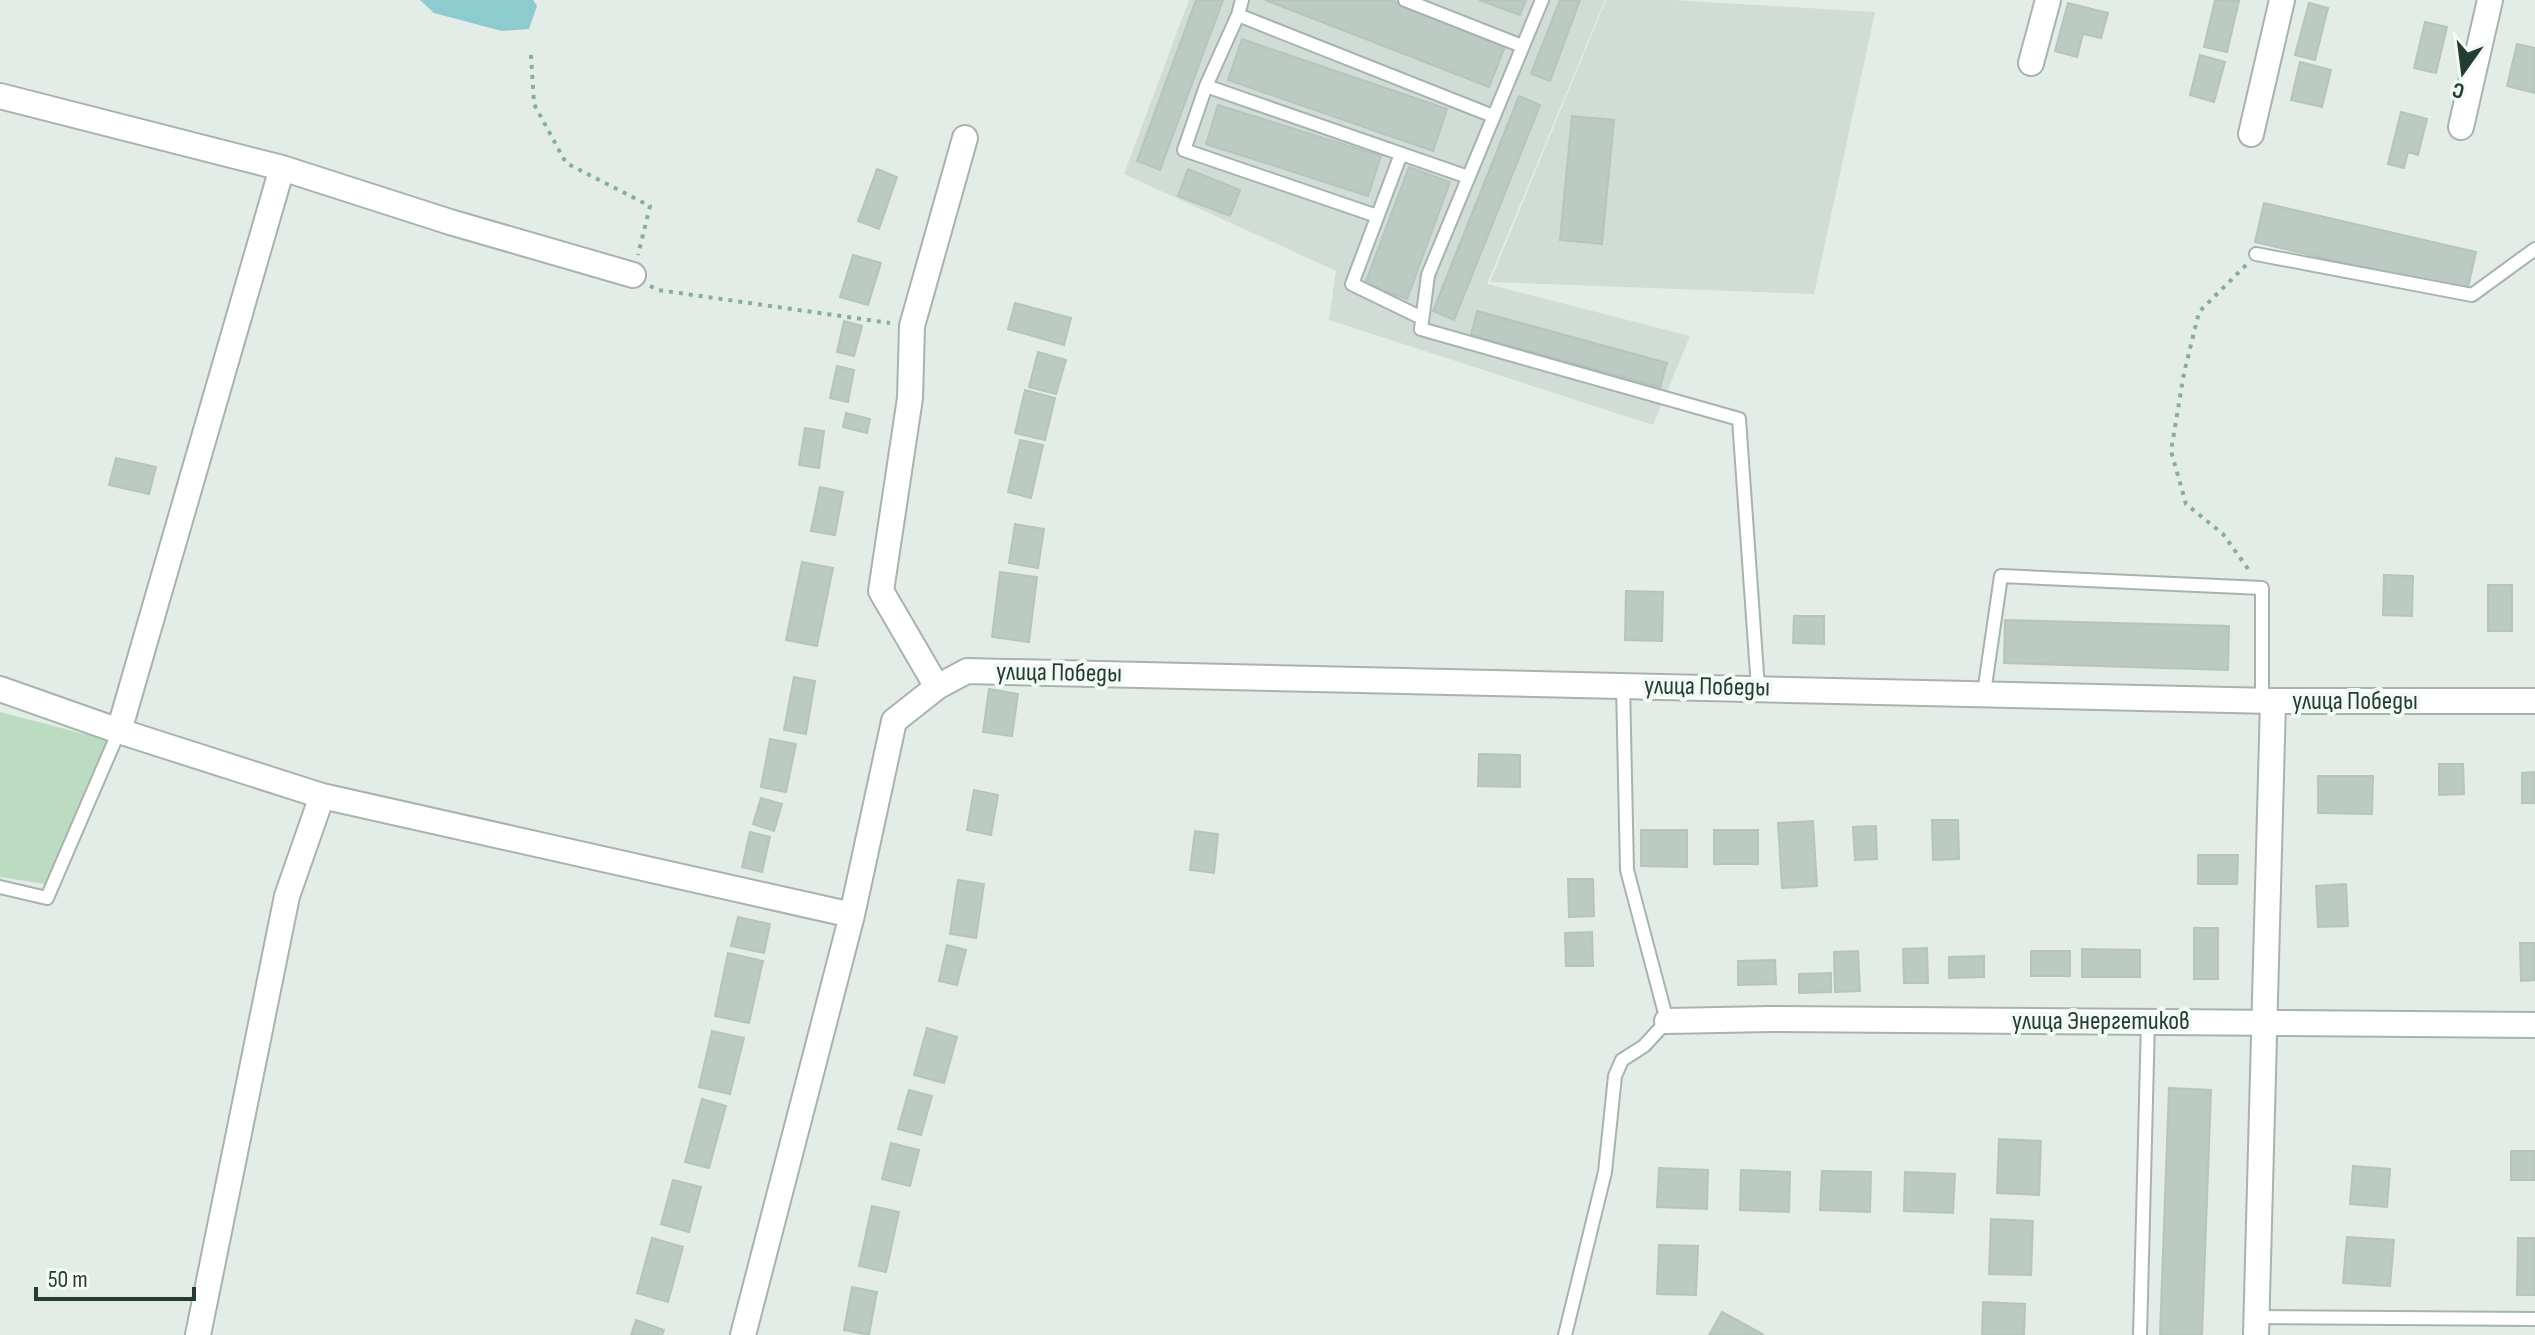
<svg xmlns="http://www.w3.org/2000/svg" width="2535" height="1335" viewBox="0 0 2535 1335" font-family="'Sofia Sans Condensed',sans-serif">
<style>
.built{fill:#d1dcd6}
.green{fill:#bcdcc2}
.water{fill:#8dcbcf}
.building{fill:#bbcac2;stroke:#b5c5bd;stroke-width:2}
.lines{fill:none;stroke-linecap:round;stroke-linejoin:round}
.service-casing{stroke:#a6b4ad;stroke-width:16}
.minor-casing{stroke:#a6b4ad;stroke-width:28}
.path{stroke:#84ae9d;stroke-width:4;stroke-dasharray:4 6;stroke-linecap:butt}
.service{stroke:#fff;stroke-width:12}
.minor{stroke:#fff;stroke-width:24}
.labels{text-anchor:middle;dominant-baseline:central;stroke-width:8;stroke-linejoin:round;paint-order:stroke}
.street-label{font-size:26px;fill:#233d33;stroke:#f3f9f5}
</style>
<rect width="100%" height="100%" fill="#e3ece7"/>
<!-- built -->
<path class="built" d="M1189,0H1605L1487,284L1690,336L1653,425L1329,320L1336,271L1124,174Z
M1606,0H1672L1875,12L1814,294L1490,282Z"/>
<!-- green -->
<path class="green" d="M0,712L107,740L51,885L0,877Z"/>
<!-- water -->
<path class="water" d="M420,0H533L537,6L529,29L502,31L434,13Z"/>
<!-- building -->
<path class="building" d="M1196,0H1223L1160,170L1137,161Z
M1265,0H1391L1506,44L1489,87Z
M1479,0H1526L1520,15Z
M1560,0H1580L1550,81L1531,74Z
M2215,0L2239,1L2227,52L2204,47Z
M2068,3L2108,13L2101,38L2083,34L2077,57L2055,51Z
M2309,3L2328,8L2315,60L2295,55Z
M2425,22L2447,27L2436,73L2414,68Z
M1242,39L1447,109L1433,151L1228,80Z
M2517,44L2535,48V93L2507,86Z
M2200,55L2225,62L2214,102L2190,95Z
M2300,62L2331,70L2322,107L2291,100Z
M1519,96L1540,105L1454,320L1433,311Z
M1218,105L1381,156L1368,196L1206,144Z
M2401,112L2427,119L2418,155L2408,152L2404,168L2388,164Z
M1572,116L1614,120L1602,244L1560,240Z
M1409,167L1450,182L1407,299L1365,284Z
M877,169L897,177L879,229L858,221Z
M1188,169L1240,190L1230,216L1178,196Z
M2264,203L2476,252L2467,292L2255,242Z
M853,255L881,263L868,305L840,297Z
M1015,303L1071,318L1064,345L1008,329Z
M1477,311L1667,363L1660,387L1471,335Z
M844,321L862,326L854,356L837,352Z
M1038,352L1066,360L1056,394L1029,387Z
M837,366L854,370L848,402L830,398Z
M1025,390L1055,398L1045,440L1015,433Z
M846,413L870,419L867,433L843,427Z
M805,428L824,431L819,468L799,465Z
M1020,440L1043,445L1031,498L1008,492Z
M116,458L156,467L149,494L109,485Z
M820,487L843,492L835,535L811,531Z
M1015,524L1044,529L1038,568L1009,563Z
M802,562L833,568L817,646L786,640Z
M1000,572L1037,577L1029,642L992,637Z
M2384,575L2413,576L2412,616L2383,615Z
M2488,585H2512V631H2488Z
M1626,591L1663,592L1662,641L1625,640Z
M1794,616H1824V644L1793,643Z
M2005,620L2229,626L2228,670L2004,663Z
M794,677L815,681L806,734L784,730Z
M989,689L1018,694L1012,736L983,732Z
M770,739L796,744L786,792L761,787Z
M1479,754L1520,755V787L1478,786Z
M2439,764H2463L2464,794L2439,795Z
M2535,772V803H2522V773Z
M2318,776H2373L2372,814L2318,813Z
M974,790L998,795L991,835L967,830Z
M761,798L782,804L774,831L753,824Z
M1932,820H1958L1959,859L1933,860Z
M1813,821L1817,886L1782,888L1778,823Z
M1876,826L1877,859L1855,860L1853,827Z
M1641,830H1687V867L1641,866Z
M1714,830H1758V864H1714Z
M1195,831L1218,834L1214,873L1190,870Z
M750,832L770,837L762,872L742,867Z
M2198,855H2238L2237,884H2198Z
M1568,879H1593L1594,916L1569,917Z
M958,880L984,884L976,938L950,934Z
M2346,884L2348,926L2318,927L2316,886Z
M738,917L770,924L764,953L731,946Z
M2194,928H2218V979H2194Z
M1592,932L1593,966H1566L1565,933Z
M2520,943H2535V980L2521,981Z
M947,945L966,950L957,985L939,981Z
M1927,948L1928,983H1904L1903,949Z
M2082,949L2140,950V977H2082Z
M1858,951L1860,991L1835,992L1834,952Z
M2031,951H2070V976H2031Z
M728,953L763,961L749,1023L715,1016Z
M1984,956V977L1949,978V957Z
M1775,960L1776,984L1738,985V961Z
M1831,973V992L1799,993V974Z
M927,1028L957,1037L944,1083L914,1075Z
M712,1031L744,1038L730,1094L699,1087Z
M2169,1088L2211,1090L2202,1335H2160Z
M909,1090L932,1096L921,1135L898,1129Z
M702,1099L726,1106L709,1168L685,1162Z
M1999,1139L2041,1141L2039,1195L1997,1193Z
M891,1143L919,1150L910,1186L882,1179Z
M2511,1151H2535V1180H2511Z
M2353,1166L2390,1169L2387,1207L2350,1204Z
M1659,1168L1708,1170L1707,1209L1657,1207Z
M1741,1170L1790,1172L1789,1212L1740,1210Z
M1822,1171L1871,1172L1870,1212L1820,1210Z
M1905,1172L1955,1174L1953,1213L1904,1211Z
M673,1180L701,1187L689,1232L661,1224Z
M872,1206L899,1212L886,1272L859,1266Z
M1991,1219L2033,1221L2031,1275L1989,1274Z
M2347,1237L2394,1240L2390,1286L2343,1283Z
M652,1238L683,1247L668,1302L637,1293Z
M2518,1238H2535V1295H2517Z
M1659,1245L1698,1246L1696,1295L1657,1294Z
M852,1287L877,1292L869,1335L844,1330Z
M1983,1302L2025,1304L2024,1335H1982Z
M1722,1312L1764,1335H1709Z
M636,1320L664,1330L662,1335H631Z"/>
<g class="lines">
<!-- service casing -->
<g class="service-casing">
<path id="service" d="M1242,0L1238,15L1493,116
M1405,0L1522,46
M1542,0L1428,275L1421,329L1739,419L1758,688
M1238,15L1206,86L1468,177
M1206,86L1184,150L1377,216
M1401,154L1352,284L1422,318
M2256,254L2472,295L2535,249
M1984,693L2001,576L2262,588V700
M0,887L47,898L119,731
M2257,1317L2535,1319
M1565,1335L1605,1172L1615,1076L1622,1060L1644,1046L1667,1021L1627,870L1623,685
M2140,1335L2148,1021"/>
</g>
<!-- minor casing -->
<g class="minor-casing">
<path id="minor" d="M2031,63L2048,0
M0,96L282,168L450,222L633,275
M2461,127L2490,0
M2251,134L2282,0
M282,168L119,731L322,796L852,915
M937,687L881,591L910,398L912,326L965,138
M0,689L119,731
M1667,1021L1770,1019L2535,1025
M198,1335L287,896L322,796
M743,1335L852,915L894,721L937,687L967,671L2273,701H2535
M2256,1335L2273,701"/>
</g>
<!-- path -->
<path class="path" d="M531,55L534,104L566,163L650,206L638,255
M2246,265L2199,312L2184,373L2171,451L2186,504L2223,534L2251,573
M650,286L658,290L890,323"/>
<!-- service -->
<use href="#service" class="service"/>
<!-- minor -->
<use href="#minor" class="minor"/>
</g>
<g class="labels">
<!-- street labels -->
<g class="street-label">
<text transform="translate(1059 673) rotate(1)">улица Победы</text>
<text transform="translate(1707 687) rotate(1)">улица Победы</text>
<text x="2355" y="701">улица Победы</text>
<text x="2101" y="1021">улица Энергетиков</text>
</g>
</g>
<!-- north arrow -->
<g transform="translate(2463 72) rotate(194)" stroke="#f3f9f5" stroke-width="6" paint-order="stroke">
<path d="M0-6L14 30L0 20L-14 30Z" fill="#233d33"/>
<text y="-12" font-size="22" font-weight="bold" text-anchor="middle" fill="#233d33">С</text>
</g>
<!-- scale -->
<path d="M36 1287v12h158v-12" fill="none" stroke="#233d33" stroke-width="4"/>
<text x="48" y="1287" font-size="24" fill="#233d33" stroke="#f3f9f5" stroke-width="6" paint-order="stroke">50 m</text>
</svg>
